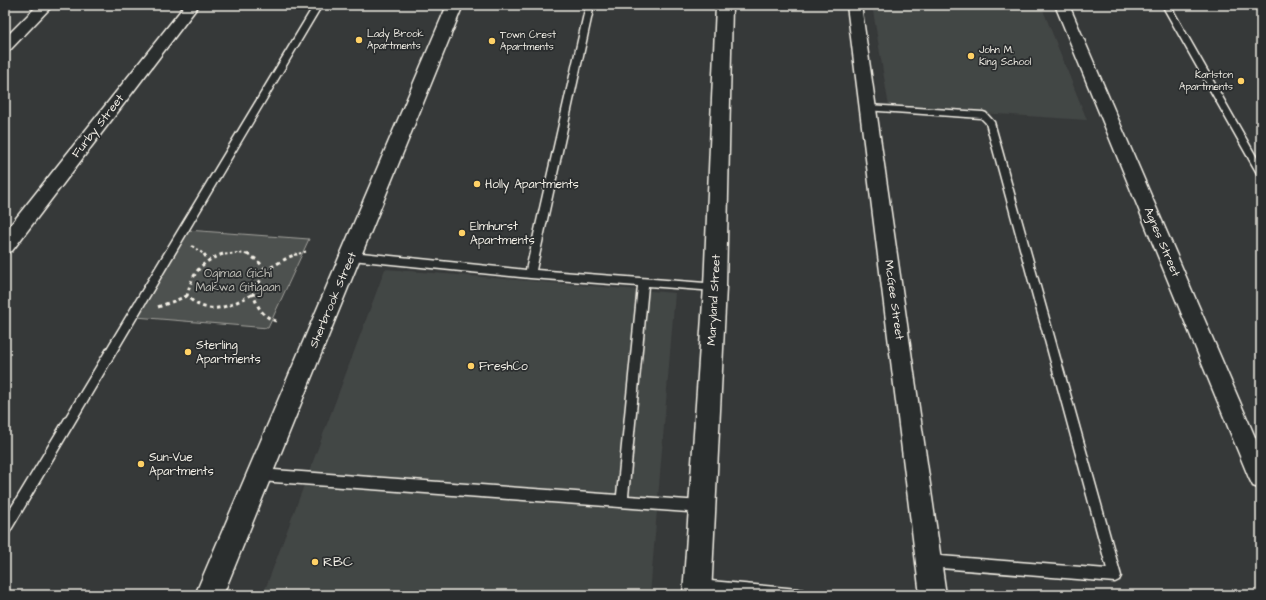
<svg xmlns="http://www.w3.org/2000/svg" width="1266" height="600" viewBox="0 0 1266 600" font-family="'Architects Daughter',sans-serif">
<style>
.built{fill:#434645}
.green{fill:#4e514f;stroke:#a1a19c}
.lines{fill:none;stroke-linecap:round;stroke-linejoin:round}
.lane-casing{stroke:#f4f1e8;stroke-width:3}
.street-casing{stroke:#f4f1e8;stroke-width:3}
.secondary-casing{stroke:#f4f1e8;stroke-width:3}
.path-far1{stroke:#f4f1e8;stroke-width:2;stroke-dasharray:2.5 2.5;stroke-linecap:butt}
.path{stroke:#f4f1e8;stroke-width:3;stroke-dasharray:3.5 3.5;stroke-linecap:butt}
.lane{fill:#2a2d2e;fill-rule:evenodd}
.street{fill:#2a2d2e;fill-rule:evenodd}
.secondary{fill:#2a2d2e;fill-rule:evenodd}
.poi-dot{fill:#ffd166;stroke:#2a2d2e;stroke-width:1.5}
.labels{text-anchor:middle;dominant-baseline:central;stroke-width:3.5;stroke-linejoin:round;paint-order:stroke}
.far-poi-label{font-size:10px;fill:#f4f1e8;stroke:#2a2d2e;text-anchor:start}
.street-label{font-size:12px;fill:#f4f1e8;stroke:#2a2d2e}
.poi-label{font-size:12px;fill:#f4f1e8;stroke:#2a2d2e;text-anchor:start}
.park-label{font-size:12px;fill:#bab9b2;stroke:#2a2d2e}
.near-poi-label{font-size:14px;fill:#f4f1e8;stroke:#2a2d2e;text-anchor:start}
</style>
<rect width="100%" height="100%" fill="#363939"/>
<filter id="ink" filterUnits="userSpaceOnUse"><feTurbulence type="fractalNoise" baseFrequency=".025" numOctaves="2"/><feDisplacementMap in="SourceGraphic" scale="8" xChannelSelector="R" yChannelSelector="G"/><feConvolveMatrix kernelMatrix="1 2 1 2 8 2 1 2 1" color-interpolation-filters="sRGB"/></filter>
<g filter="url(#ink)">
<!-- built -->
<path class="built" d="M872,5H1041L1087,120L889,107Z
M385,269L675,293L650,595H263Z"/>
<!-- green -->
<path class="green" d="M187,230L309,239L268,328L136,317Z"/>
<g class="lines">
<!-- lane casing -->
<g class="lane-casing">
<path id="lane" d="M314,5H322L9,533L5,535V518Z
M586,5H594L536,270L718,284L720,287L718,290L715,291L648,286L628,496L702,501L706,503L708,507L706,511L702,513L260,481L256,479L254,475L256,471L260,469L617,495L638,286L530,278L352,260L349,259L347,256L349,253L352,252L526,270Z
M1162,5H1170L1261,165V176L1258,175Z
M868,105L983,112L986,113L994,122L1121,576L1119,580L1115,582L928,567L924,565L922,561L924,557L928,555L1107,569L986,123L981,118L865,110L864,108Z
M699,580L798,589L803,590L804,595H727L699,592L694,591L693,586L694,581Z"/>
</g>
<!-- street casing -->
<g class="street-casing">
<path id="street" d="M38,5H53L10,50L5,52V38Z
M185,5H199L12,251L5,253V232Z
M847,5H861L946,595H920Z
M1055,5H1069L1261,451V489L1253,486L1249,478Z"/>
</g>
<!-- secondary casing -->
<g class="secondary-casing">
<path id="secondary" d="M447,5H463L223,595H195Z
M716,5H732L726,287L711,595H683L704,287Z"/>
</g>
<!-- path-far1 -->
<path class="path-far1" d="M192,246L205,255
M220,255L238,253L250,255
M294,255L308,251"/>
<!-- path -->
<path class="path" d="M204,254L208,260
M223,254C200,262 192,274 187,296C208,318 230,306 253,294
M247,254L257,260L266,270
M158,307L187,296
M276,321C262,316 258,308 253,294L266,270L289,257L297,254"/>
<!-- lane -->
<use href="#lane" class="lane"/>
<!-- street -->
<use href="#street" class="street"/>
<!-- secondary -->
<use href="#secondary" class="secondary"/>
</g>
</g>
<!-- markers -->
<g class="poi-dot">
<circle cx="359" cy="40" r="4"/>
<circle cx="492" cy="41" r="4"/>
<circle cx="971" cy="56" r="4"/>
<circle cx="1241" cy="81" r="4"/>
<circle cx="477" cy="184" r="4"/>
<circle cx="462" cy="233" r="4"/>
<circle cx="188" cy="352" r="4"/>
<circle cx="471" cy="366" r="4"/>
<circle cx="141" cy="464" r="4"/>
<circle cx="315" cy="562" r="4"/>
</g>
<g class="labels">
<!-- far-poi labels -->
<g class="far-poi-label">
<text x="367" y="34">Lady Brook<tspan x="367" dy="12">Apartments</tspan></text>
<text x="500" y="35">Town Crest<tspan x="500" dy="12">Apartments</tspan></text>
<text x="979" y="50">John M.<tspan x="979" dy="12">King School</tspan></text>
<text x="1233" y="75" text-anchor="end">Karlston<tspan x="1233" dy="12">Apartments</tspan></text>
</g>
<!-- street labels -->
<g class="street-label">
<text transform="translate(98 126) rotate(-52)">Furby Street</text>
<text transform="translate(1162 242) rotate(67)">Agnes Street</text>
<text transform="translate(333 300) rotate(-67)">Sherbrook Street</text>
<text transform="translate(714 300) rotate(-87)">Maryland Street</text>
<text transform="translate(894 300) rotate(82)">McGee Street</text>
</g>
<!-- poi labels -->
<g class="poi-label">
<text x="485" y="184">Holly Apartments</text>
<text x="470" y="226">Elmhurst<tspan x="470" dy="14">Apartments</tspan></text>
<text x="196" y="345">Sterling<tspan x="196" dy="14">Apartments</tspan></text>
<text x="479" y="366">FreshCo</text>
<text x="149" y="457">Sun-Vue<tspan x="149" dy="14">Apartments</tspan></text>
</g>
<!-- park labels -->
<g class="park-label">
<text x="238" y="273">Ogimaa Gichi<tspan x="238" dy="14">Makwa Gitigaan</tspan></text>
</g>
<!-- near-poi labels -->
<g class="near-poi-label">
<text x="323" y="562">RBC</text>
</g>
</g>
<!-- margin -->
<rect width="1266" height="600" fill="none" stroke="#2a2d2e" stroke-width="20"/>
<rect x="10" y="10" width="1246" height="580" fill="none" stroke="#f4f1e8" stroke-width="1.5" filter="url(#ink)"/>
</svg>
